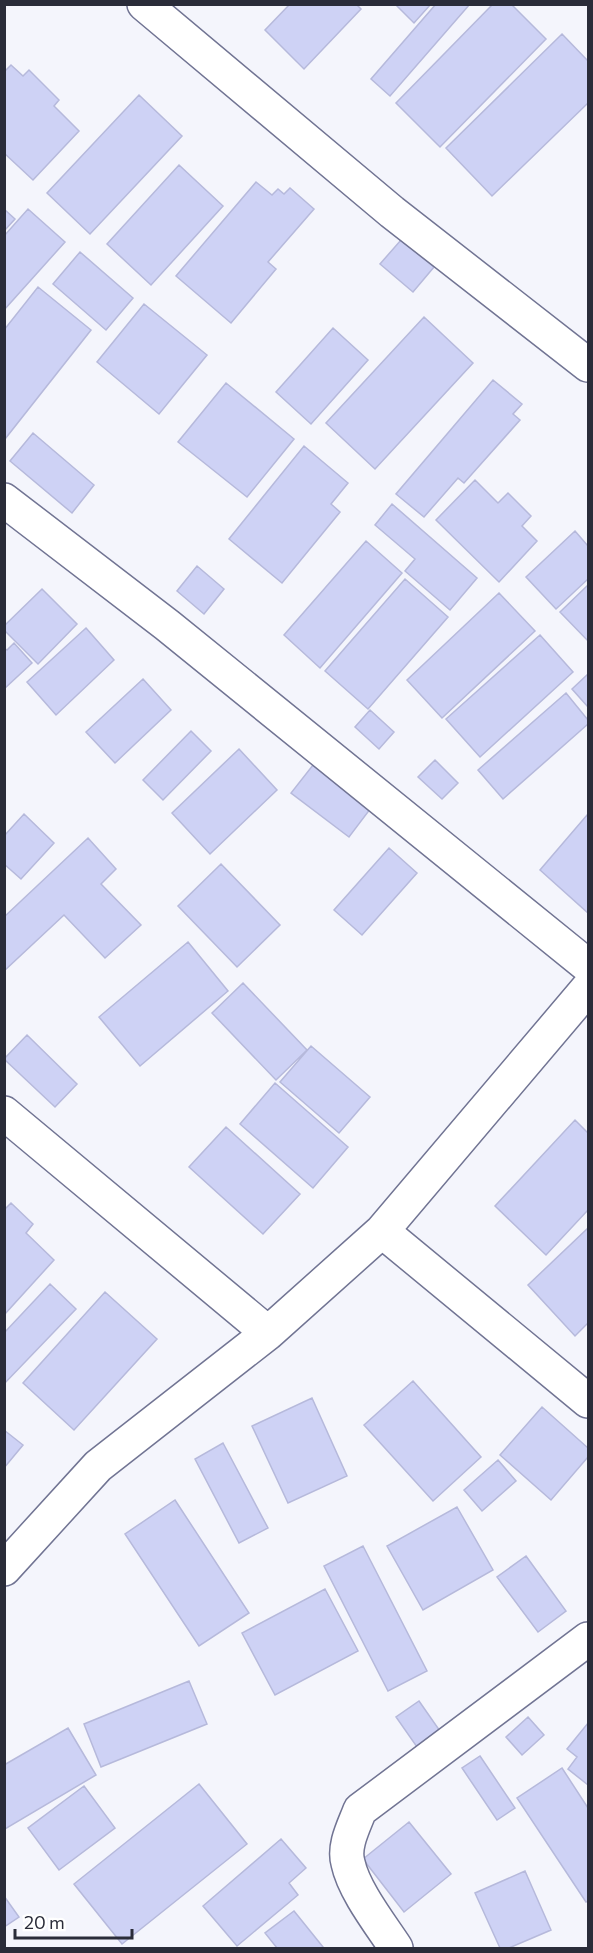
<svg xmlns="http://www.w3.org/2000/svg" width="593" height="1953" viewBox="0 0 593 1953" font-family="Commissioner,sans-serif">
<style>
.building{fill:#ced2f5;stroke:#b6b9db;stroke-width:1.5}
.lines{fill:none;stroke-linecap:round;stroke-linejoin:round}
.minor-casing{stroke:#717493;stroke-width:36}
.minor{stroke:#fff;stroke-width:33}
</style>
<rect width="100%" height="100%" fill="#f4f5fc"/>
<!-- building -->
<path class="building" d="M290,4H356L361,9L304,69L265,30Z
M395,4H431L414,23Z
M436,4H470L390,96L371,79Z
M493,4H511L546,39L440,147L396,103Z
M562,34L588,61V103L492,196L446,148Z
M11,65L23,76L29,70L59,100L54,106L79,131L33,180L4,153V72Z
M139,95L182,136L90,234L47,193Z
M179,165L223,206L151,285L107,244Z
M256,182L272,195L278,189L284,194L290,188L314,209L268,262L276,269L231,323L176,276Z
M4,209L15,219L4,231Z
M28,209L65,242L4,310V236Z
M401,240L434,267L413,292L380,264Z
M80,252L133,298L106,330L53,284Z
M38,287L91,330L5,439L4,330Z
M144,304L207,355L159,414L97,362Z
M424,317L473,363L375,469L326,423Z
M333,328L368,360L311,424L276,392Z
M493,380L522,404L513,414L520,420L464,483L458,478L424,517L396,494Z
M226,383L294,439L247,497L178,442Z
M33,433L94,485L72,513L10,461Z
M304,446L348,483L331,504L340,512L282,583L229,539Z
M475,480L498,503L508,493L531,516L522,526L537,541L499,582L436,520Z
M392,504L477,578L450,610L405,571L415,559L375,525Z
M575,531L588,546V579L556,609L526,577Z
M366,541L402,573L320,668L284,635Z
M197,566L224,589L204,614L177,591Z
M405,579L448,617L368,709L325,671Z
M588,585V641L560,612Z
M42,589L77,624L38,664L4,630V626Z
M499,593L535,631L442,718L407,680Z
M86,628L114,660L56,715L27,682Z
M540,635L573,672L480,757L446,719Z
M14,643L32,663L4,689V648L7,650Z
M588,674V707L572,689Z
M143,679L171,710L115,763L86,732Z
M566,693L588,720V724L503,799L478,770Z
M370,710L394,732L379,749L355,727Z
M191,731L211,751L163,800L143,780Z
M239,749L277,790L210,854L172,813Z
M317,760L374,804L349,837L291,793Z
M435,760L458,783L442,799L418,777Z
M24,814L54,843L21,879L4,864V836Z
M587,815L588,817V913L540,870Z
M88,838L116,869L101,884L141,925L105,958L64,915L4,971V917Z
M389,848L417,873L362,935L334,910Z
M221,864L280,925L237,967L178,906Z
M188,942L228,991L140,1066L99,1017Z
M243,983L307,1050L276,1080L212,1013Z
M27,1035L77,1084L55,1107L4,1059Z
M311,1046L370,1097L339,1133L280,1082Z
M275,1083L348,1147L313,1188L240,1124Z
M575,1120L588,1133V1210L546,1255L495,1206Z
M226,1127L300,1194L263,1234L189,1167Z
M11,1203L33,1224L26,1233L54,1260L4,1315V1210Z
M588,1228V1323L575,1336L528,1285Z
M50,1284L76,1309L4,1384V1333Z
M105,1292L157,1339L74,1430L23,1383Z
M413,1381L481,1457L433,1501L364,1425Z
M312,1398L347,1476L288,1503L252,1426Z
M542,1407L588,1448V1457L551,1500L500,1455Z
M4,1430L23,1445L4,1468Z
M223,1443L268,1528L239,1543L195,1459Z
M498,1460L516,1481L482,1511L464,1490Z
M175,1500L249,1613L199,1646L125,1534Z
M457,1507L493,1570L423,1610L387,1546Z
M363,1546L427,1671L388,1691L324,1566Z
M526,1556L566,1611L538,1632L497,1577Z
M325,1589L358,1651L275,1695L242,1633Z
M189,1681L207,1724L101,1767L84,1724Z
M419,1701L440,1731L417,1747L396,1717Z
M528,1717L544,1735L522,1755L506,1737Z
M588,1723V1785L568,1769L577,1757L567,1749Z
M68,1728L96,1775L5,1829L4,1765Z
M480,1756L515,1808L497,1820L462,1768Z
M562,1768L588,1808V1901L586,1902L517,1798Z
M199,1784L247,1844L122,1944L74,1884Z
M84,1786L115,1828L59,1870L28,1828Z
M409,1822L451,1874L404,1912L363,1859Z
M281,1839L306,1868L289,1883L298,1895L237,1946L203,1906Z
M525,1871L551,1930L509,1948H500L475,1893Z
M4,1896L19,1917L4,1927Z
M294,1911L323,1947L322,1948H277L265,1933Z"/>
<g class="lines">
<!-- minor casing -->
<g class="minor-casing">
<path id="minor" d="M144,4L392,212L588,365
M4,500L167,625L588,966
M4,1113L268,1333
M382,1231L588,1401
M4,1569L98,1466L268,1333L382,1231L588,988
M396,1948C381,1925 354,1891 348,1863C343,1846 354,1826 360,1810L588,1639"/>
</g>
<!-- minor -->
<use href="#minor" class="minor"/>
</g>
<!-- border -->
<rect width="593" height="1953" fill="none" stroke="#2a2c39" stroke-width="12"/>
<!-- scale -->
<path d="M15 1929v9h117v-9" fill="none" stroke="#2a2c39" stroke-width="3"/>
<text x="24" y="1929" font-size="18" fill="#2a2c39" stroke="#ffffff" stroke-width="4.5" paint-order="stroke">20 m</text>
</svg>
